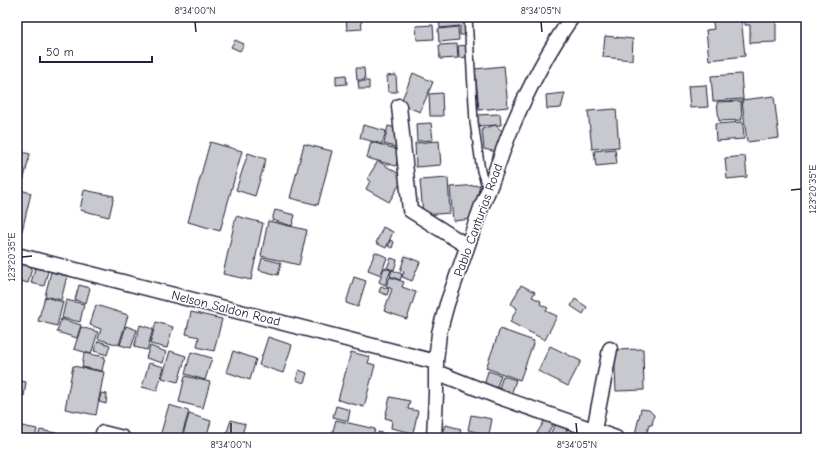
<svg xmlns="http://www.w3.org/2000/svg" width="823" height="455" viewBox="0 0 823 455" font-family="'Comic Neue',sans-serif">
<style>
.building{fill:#c8c8cf;stroke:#22223b}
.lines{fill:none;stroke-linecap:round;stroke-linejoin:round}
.service-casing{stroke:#22223b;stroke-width:10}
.minor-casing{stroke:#22223b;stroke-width:17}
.service{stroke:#fff;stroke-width:7}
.minor{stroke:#fff;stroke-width:14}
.ticks{fill:none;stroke:#22223b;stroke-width:1.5}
.labels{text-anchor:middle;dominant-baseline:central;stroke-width:3;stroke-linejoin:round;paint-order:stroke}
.street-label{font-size:13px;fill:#22223b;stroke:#fff}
.neatline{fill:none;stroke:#22223b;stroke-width:1.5}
.ticks-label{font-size:10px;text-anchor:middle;fill:#22223b}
</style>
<rect width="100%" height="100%" fill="#fff"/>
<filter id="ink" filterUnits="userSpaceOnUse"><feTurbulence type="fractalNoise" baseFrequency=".025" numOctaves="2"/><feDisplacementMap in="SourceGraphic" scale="8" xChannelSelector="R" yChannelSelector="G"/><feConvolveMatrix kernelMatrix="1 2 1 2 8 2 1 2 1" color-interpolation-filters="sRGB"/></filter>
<g filter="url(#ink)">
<!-- building -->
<path class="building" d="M346,17H361L362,29L347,30Z
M439,17H466L468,35H460V26L440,28Z
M712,17H741L745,56L709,60L706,30L714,29Z
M776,17V42L750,43V25H745V18Z
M433,25L434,39L417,40L416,26Z
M458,27L459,40L439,42L438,29Z
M605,36L633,39L632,60L603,57Z
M235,40L244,44L240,51L231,47Z
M457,44L458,58L440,59L439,45Z
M467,45L468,57L459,58L458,46Z
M504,66L508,107L479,110L475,69Z
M356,68H364L365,80H357Z
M413,73L433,82L420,112L400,104Z
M741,74L743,99L713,101L711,76Z
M346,75L347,84L336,85V76Z
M396,75L397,92H388L387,76Z
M358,81H369V89H359Z
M706,85L708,107L690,108L688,86Z
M442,93L443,116H430L429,94Z
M565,93L561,108L547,109L546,95Z
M774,96L779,138L747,142L742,100Z
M741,101L742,120L719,121L717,102Z
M616,109L619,147L592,149L588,111Z
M500,114L501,125L476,126V115Z
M743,122L744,139L716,141L715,124Z
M431,123L433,140L417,141L416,124Z
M363,125L386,131L382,144L360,138Z
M495,125L502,131L500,153L484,149L482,129Z
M388,126L400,129L395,147L384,144Z
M439,141L441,165L416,167L415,143Z
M210,142L242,151L220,231L188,222Z
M371,142L400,150L396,166L367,158Z
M304,144L332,151L318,205L290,198Z
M615,149L617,164L596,166L594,151Z
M17,151L30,154L22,186L17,185Z
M248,153L266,159L255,196L236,190Z
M745,156L747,177L727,179L725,158Z
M378,161L404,177L389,202L366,189L370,181L367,179Z
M448,178L450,213L423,215L420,180Z
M480,185L472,219L453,221L450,187Z
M17,189L31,193L22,231L17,230Z
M84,190L114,196L109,217L80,210Z
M275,210L295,215L292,226L272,220Z
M236,216L263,223L251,280L223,274Z
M268,221L307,230L299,265L261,256Z
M383,227L393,232L386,248L376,243Z
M390,240L394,242L392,248L388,246Z
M375,252L387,257L381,275L368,270Z
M405,256L420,262L412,281L402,277L404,272L400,271Z
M262,258L281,263L278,275L259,270Z
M391,258L397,260L394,270L387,268Z
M19,264L32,267L28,283L17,280Z
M35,268L48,271L44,286L31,283Z
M384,268L391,270L385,285L379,282Z
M392,270L402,274L400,280L390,276Z
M51,272L67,276L61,300L45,296Z
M354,277L366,281L358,307L346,303Z
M390,277L404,282L402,287L416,292L407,319L384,311L392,289L386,286Z
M79,285L90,288L86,303L75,300Z
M521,285L535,292L532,297L541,301L540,304L548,308L546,311L557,316L545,340L510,322L517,308L511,304Z
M381,286L389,289L387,295L379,292Z
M45,297L63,302L57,326L38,321Z
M575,299L587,307L583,314L571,306Z
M66,300L84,304L80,322L62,318Z
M96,305L128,315L119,345L98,339L101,329L90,325Z
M191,312L222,319L214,351L197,347L199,337L186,334Z
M61,319L81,325L77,338L57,332Z
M156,322L173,327L167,348L150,344Z
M140,325L153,329L147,350L134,347Z
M126,326L137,330L131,348L120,345Z
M81,327L98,332L91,354L74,349Z
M500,329L534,341L520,380L486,368Z
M268,337L292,345L283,373L259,365Z
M98,341L110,345L107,355L94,351Z
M150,346L166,352L163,363L146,358Z
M550,346L581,361L568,386L538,371Z
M643,349L644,390L616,391L614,350Z
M170,351L186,356L178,382L162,378Z
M233,351L256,359L250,380L226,372Z
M191,352L212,358L205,380L185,374Z
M351,352L370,357L368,363L375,365L364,407L338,400Z
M84,353L105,357L102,371L82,367Z
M149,363L164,367L157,391L142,387Z
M73,366L104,372L96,415L65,409Z
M299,370L307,373L304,383L296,380Z
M488,371L501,375L496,390L484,386Z
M185,376L210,382L203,408L179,402Z
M503,376L516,380L511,395L498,391Z
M17,380L26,382L24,396L17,395Z
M101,393L107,394L106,404L99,402Z
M390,397L410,401L408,409L418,411L413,433L391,428L392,420L385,418Z
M169,405L189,411L181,438H167L160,436Z
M336,406L350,410L348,421L333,417Z
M641,409L649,410L654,415L652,425H649L646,436L635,434Z
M189,414L211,421L206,438H182Z
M471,415L492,419L489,435L468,430Z
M231,420L245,424L241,438H225Z
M336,420L375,429L373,438H331Z
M545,420L553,424L545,438H534Z
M557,421L568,427L563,438H548Z
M17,425L37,429L35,438H17Z
M446,425L461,429L459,438L443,433Z
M40,430L61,434V438H38Z
M378,432L400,438H377Z"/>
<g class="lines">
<!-- service casing -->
<g class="service-casing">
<path id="service" d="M468,17L474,122L481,171L487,189"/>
</g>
<!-- minor casing -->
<g class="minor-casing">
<path id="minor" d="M399,106L410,210L467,246
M17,255L436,362
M436,372L499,397L616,438
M594,430L610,349
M103,433L123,438
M434,438L436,394V362L439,333L447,304L482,205C494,180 501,153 512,127C528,89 548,51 572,17"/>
</g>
<!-- service -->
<use href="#service" class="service"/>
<!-- minor -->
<use href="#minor" class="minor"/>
</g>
</g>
<!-- ticks -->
<path class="ticks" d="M195,22L196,32M541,22L542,32M791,190L801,189M22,257L32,256M231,423V433M576,423L577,433"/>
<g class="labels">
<!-- street labels -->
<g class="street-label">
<text transform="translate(478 220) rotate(-70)">Pablo Canturias Road</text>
<text transform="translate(226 308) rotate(14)">Nelson Saldon Road</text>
</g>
</g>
<!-- margin -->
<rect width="823" height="455" fill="none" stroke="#fff" stroke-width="44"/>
<!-- scale -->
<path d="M40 56v6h112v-6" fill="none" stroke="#22223b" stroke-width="2"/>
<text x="46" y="56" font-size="12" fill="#22223b" stroke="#ffffff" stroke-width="3" paint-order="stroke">50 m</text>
<rect x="22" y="22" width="779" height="411" class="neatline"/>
<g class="ticks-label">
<text x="195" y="14">8°34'00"N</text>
<text x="541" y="14">8°34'05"N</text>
<text transform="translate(812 189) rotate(-90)" y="4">123°20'35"E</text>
<text transform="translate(11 257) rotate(-90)" y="4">123°20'35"E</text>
<text x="231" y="448">8°34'00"N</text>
<text x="577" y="448">8°34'05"N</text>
</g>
</svg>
